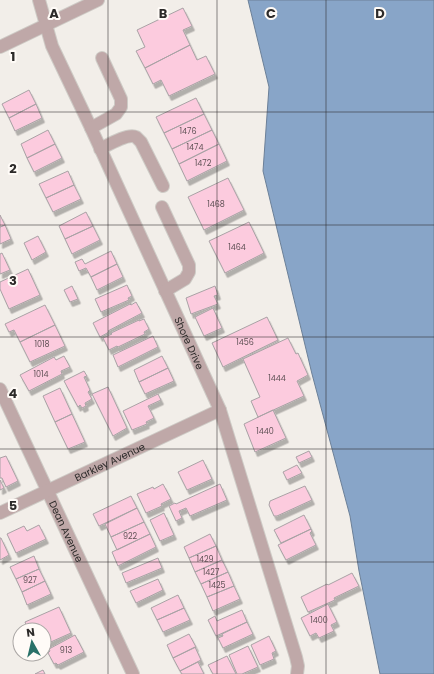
<svg xmlns="http://www.w3.org/2000/svg" width="434" height="674" viewBox="0 0 434 674" font-family="Poppins,sans-serif">
<style>
.water{fill:#88a5c8;stroke:#6c8098}
.building{fill:#fccbde;stroke:#a9a2a5;filter:url(#shadow)}
.lines{fill:none;stroke-linecap:round;stroke-linejoin:round}
.minor-casing{stroke:#cecbc6;stroke-width:14}
.minor{stroke:#bfa8a8;stroke-width:12}
.grid{fill:none;stroke:#2c2a29;stroke-width:1;stroke-opacity:0.55}
.labels{text-anchor:middle;dominant-baseline:central;stroke-width:4;stroke-linejoin:round;paint-order:stroke}
.number-label{font-size:8px;fill:#605256}
.street-label{font-size:10px;fill:#2c2a29;stroke:#fffbf7}
.grid-label{font-size:13px;text-anchor:middle;font-weight:bold;fill:#2c2a29;stroke:#fffbf7;stroke-width:4;stroke-linejoin:round;paint-order:stroke}
</style>
<defs>
<filter id="shadow"><feDropShadow dx="2.5" dy="4.5" stdDeviation="0" flood-color="#0004"/></filter>
</defs>
<rect width="100%" height="100%" fill="#f2eee9"/>
<!-- water -->
<path class="water" d="M248,0H434V674H380L359,571L350,516L312,374L263,171L269,87Z"/>
<!-- building -->
<path class="building" d="M183,8L192,26L183,30L190,45L145,68L136,51L145,47L137,30Z
M190,45L197,60L206,56L215,74L169,96L161,80L153,84L145,68Z
M29,90L36,104L9,118L2,104Z
M196,98L204,114L164,133L156,117Z
M36,104L42,118L15,131L9,118Z
M204,114L212,130L172,149L164,133Z
M48,130L55,144L27,158L21,144Z
M212,130L219,144L179,164L172,149Z
M55,144L62,158L34,172L27,158Z
M219,144L227,161L187,181L179,164Z
M68,171L74,185L46,198L39,184Z
M228,178L244,210L204,230L188,197Z
M74,185L81,199L53,212L46,198Z
M86,212L93,226L65,239L59,226Z
M0,215L5,225L0,227Z
M249,222L264,253L225,273L209,241Z
M5,225L11,239L0,244V227Z
M93,226L100,240L72,254L65,239Z
M38,236L46,252L32,260L24,243Z
M111,251L117,264L91,277L86,268L79,271L75,262L82,259L85,264Z
M2,253L10,270L0,274V254Z
M117,264L123,277L97,290L91,277Z
M28,269L40,295L9,309L0,289V282Z
M127,285L132,296L128,298L129,300L101,312L95,299Z
M72,286L78,299L70,302L64,290Z
M215,286L218,295L214,296L218,304L191,314L186,298Z
M136,302L142,313L108,331L109,332L100,337L93,323L130,304L131,305Z
M45,305L55,325L20,342L14,330L9,332L5,324Z
M213,308L222,328L204,336L195,317Z
M267,317L278,340L223,367L212,343Z
M144,319L149,329L144,332L145,334L118,347L117,346L109,350L103,338L112,334L111,333L139,320V321Z
M55,325L65,346L30,362L20,342Z
M153,336L158,347L118,367L113,355Z
M288,338L296,354L298,353L308,375L297,381L304,396L258,417L251,401L260,397L243,359Z
M64,356L70,367L61,371L62,374L29,391L20,375L54,357L56,360Z
M162,356L168,368L139,382L134,370Z
M168,368L174,381L145,394L139,382Z
M84,371L87,376L84,377L90,390L88,392L92,399L85,403L86,406L82,408L80,405L78,407L64,381Z
M108,387L127,428L113,436L92,394Z
M60,388L72,414L55,422L43,396Z
M158,394L161,400L148,406L154,418L146,422L147,424L132,430L123,411Z
M273,410L286,438L255,452L244,424Z
M72,414L85,442L68,449L55,422Z
M309,451L312,457L299,463L296,457Z
M6,456L18,481L6,487L2,478H0V458Z
M203,460L212,479L187,490L178,472Z
M297,465L302,473L287,480L283,472Z
M0,480L4,488L0,490Z
M163,484L171,499L161,504L162,506L146,513L137,494L153,487L154,489Z
M220,484L227,500L190,516L186,508L179,511L182,518L176,521L169,506L175,503L176,504Z
M305,486L312,500L277,516H274L269,505L270,501Z
M131,496L137,508L99,526L93,514Z
M137,508L144,522L111,537L105,524Z
M164,513L174,535L160,541L150,520Z
M304,515L311,529L281,543L274,530Z
M144,522L150,534L117,550L111,537Z
M39,525L46,539L16,553L7,534L24,526L27,531Z
M311,529L312,531L310,533L316,545L286,560L278,545Z
M150,534L156,547L118,566L112,552Z
M210,534L216,546L189,558L184,547Z
M0,538H1L9,555L0,560Z
M216,546L222,560L195,572L189,558Z
M34,556L39,569L16,579L10,567Z
M158,558L162,568L126,583L122,573Z
M222,560L228,572L201,584L195,572Z
M39,569L45,581L22,592L16,579Z
M228,572L234,586L207,597L201,584Z
M352,573L359,586L334,598L335,600L308,612L301,597L327,584L328,585Z
M158,579L163,590L136,603L130,591Z
M45,581L51,594L27,605L22,592Z
M234,586L240,599L213,611L207,597Z
M178,595L184,608L157,620L151,608Z
M328,604L337,622L331,625L334,631L319,638L316,633L310,636L301,618Z
M59,607L71,633L44,645V630H28L25,622Z
M184,608L190,620L163,632L157,620Z
M242,610L247,622L216,636L208,620L215,616L217,621Z
M247,622L253,634L223,648L218,638L223,636L222,634Z
M189,634L196,647L173,658L167,645Z
M75,635L84,652L58,665L56,663L54,664L48,653L50,651L49,649Z
M269,636L276,651L272,653L274,659L260,665L251,645Z
M248,646L258,667L242,674H237L229,655Z
M195,647L201,660L180,671L173,658Z
M227,656L236,674H213L208,665Z
M198,662L204,674H182L180,671Z
M43,670L45,674H35Z"/>
<g class="lines">
<!-- minor casing -->
<g class="minor-casing">
<g id="minor">
<path id="s1" d="M39,0L52,46L91,128L220,410L296,657L298,666L297,674"/>
<path d="M0,47L98,0"/>
<path d="M91,128L116,114L121,107V99L102,58"/>
<path d="M100,149C108,145 128,133 136,137C137,138 139,140 141,142L163,186"/>
<path d="M162,207L189,265V272L185,279L165,291"/>
<path id="s2" d="M0,389L133,674"/>
<path id="s3" d="M0,513L220,410"/>
</g>
</g>
<!-- minor -->
<use href="#minor" class="minor"/>
</g>
<!-- grid -->
<path class="grid" d="M108,0V674M217,0V674M326,0V674M0,112H434M0,225H434M0,337H434M0,449H434M0,562H434"/>
<g class="labels">
<!-- number labels -->
<g class="number-label">
<text x="188" y="131">1476</text>
<text x="195" y="147">1474</text>
<text x="203" y="163">1472</text>
<text x="216" y="204">1468</text>
<text x="237" y="247">1464</text>
<text x="245" y="342">1456</text>
<text x="42" y="344">1018</text>
<text x="41" y="374">1014</text>
<text x="277" y="378">1444</text>
<text x="265" y="431">1440</text>
<text x="130" y="536">922</text>
<text x="205" y="559">1429</text>
<text x="211" y="572">1427</text>
<text x="30" y="580">927</text>
<text x="217" y="585">1425</text>
<text x="319" y="620">1400</text>
<text x="66" y="650">913</text>
</g>
<!-- street labels -->
<g class="street-label">
<text stroke="none"><textPath href="#s1" startOffset="375">Shore Drive</textPath></text>
<text stroke="none"><textPath href="#s3" startOffset="121">Barkley Avenue</textPath></text>
<text stroke="none"><textPath href="#s2" startOffset="157">Dean Avenue</textPath></text>
</g>
</g>
<g class="grid-label">
<text x="54" y="18">A</text>
<text x="163" y="18">B</text>
<text x="271" y="18">C</text>
<text x="380" y="18">D</text>
<text x="13" y="61">1</text>
<text x="13" y="173">2</text>
<text x="13" y="285">3</text>
<text x="13" y="398">4</text>
<text x="13" y="510">5</text>
</g>
<!-- north arrow -->
<g transform="translate(32 642) rotate(352)"><circle r="19" fill="#fffbf7" stroke="#aba7a5"/>
<path d="M0-3L7 15L0 10L-7 15Z" fill="#297168"/>
<text y="-6" font-size="11" font-weight="bold" text-anchor="middle" fill="#2c2a29">N</text>
</g>
</svg>
